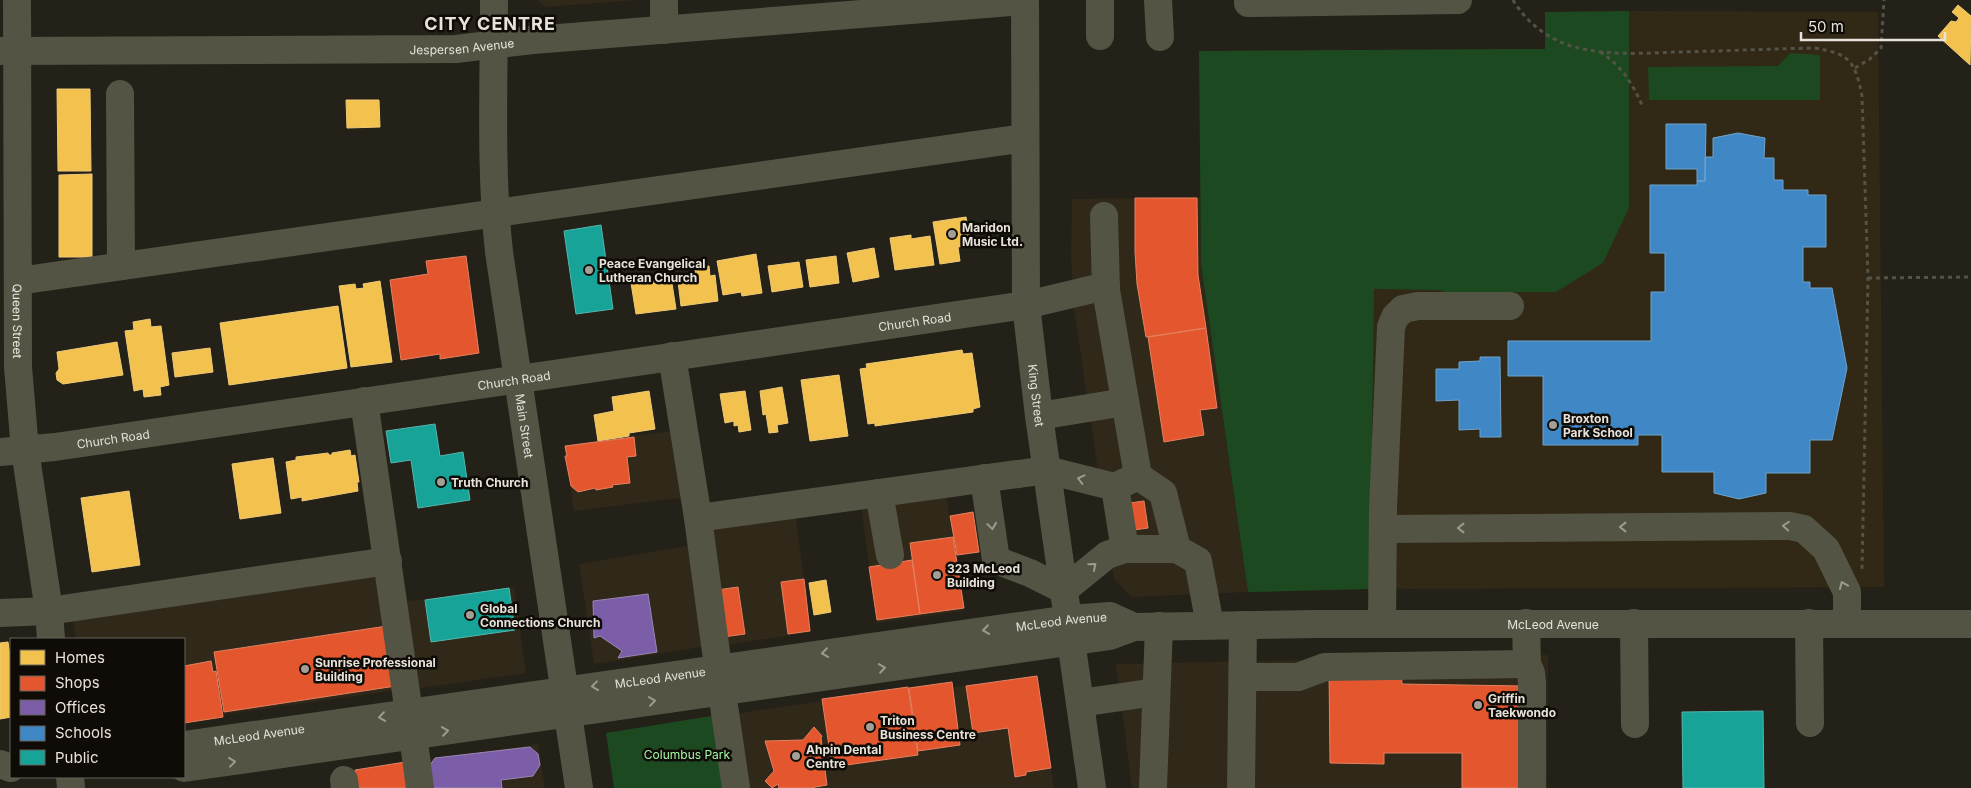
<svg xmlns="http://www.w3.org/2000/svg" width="1971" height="788" viewBox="0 0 1971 788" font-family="Inter,sans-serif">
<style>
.commercial{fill:#302819}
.built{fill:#312816}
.green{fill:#1d4920}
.homes{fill:#f2c14e;stroke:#efcb78}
.shops{fill:#e4572e;stroke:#e58162}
.offices{fill:#7b5ea7;stroke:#9b86b6}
.schools{fill:#3f88c5;stroke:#71a3cb}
.public{fill:#17a398;stroke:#55b6ac}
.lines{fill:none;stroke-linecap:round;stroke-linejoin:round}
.path{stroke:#545347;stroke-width:3;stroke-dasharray:4 4;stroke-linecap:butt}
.minor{stroke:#535444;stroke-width:28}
.oneway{stroke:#9d9b8f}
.poi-dot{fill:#a39e96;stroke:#0f0c07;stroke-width:2}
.labels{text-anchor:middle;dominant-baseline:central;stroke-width:5;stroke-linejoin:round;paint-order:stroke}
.street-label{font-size:12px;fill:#e7e2da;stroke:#0f0c07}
.poi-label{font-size:12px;font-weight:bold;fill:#e7e2da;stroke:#0f0c07;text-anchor:start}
.park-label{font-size:12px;fill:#a0f7a4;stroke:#0f0c07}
.district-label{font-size:18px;font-weight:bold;letter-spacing:1px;fill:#e7e2da;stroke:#0f0c07}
</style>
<rect width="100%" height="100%" fill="#242119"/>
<!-- commercial -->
<path class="commercial" d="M538,0H636L545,7Z
M1200,197L1201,264L1248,592L1132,597L1114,579L1074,309L1071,256L1072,199Z
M677,430L687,497L574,511L564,446Z
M946,494L964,611L877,623L861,507Z
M795,512L811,632L725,645L707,524Z
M693,545L708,646L594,664L579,564Z
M375,572L397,690L184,720V639H76L72,615Z
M514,587L526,673L414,689L402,602Z
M1548,655L1547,788H1132L1116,664Z
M1037,675L1054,788H747L735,714L952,681L953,687Z
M538,744L545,788H428L424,760Z"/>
<!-- built -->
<path class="built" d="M1629,11L1878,12L1884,587L1370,589L1248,592L1199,51L1545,49V12Z"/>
<!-- green -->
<path class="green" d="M1629,11V208L1603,263L1556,292H1446L1440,290L1374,289L1370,589L1248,592L1201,264L1199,51L1545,49V12Z
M1790,53L1820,55V100H1649L1648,67L1778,66Z
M717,715L727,788H614L606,733Z"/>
<!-- homes -->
<path class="homes" d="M1958,5L1971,16L1970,65L1938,36L1951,21L1956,22L1959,18L1952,12Z
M57,89H90L91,171H58Z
M346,100H379L380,127L347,128Z
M92,174V257H59V175Z
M966,217L971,245L958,247L960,261L940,264L933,222Z
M911,235V239L930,236L934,265L895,270L890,238Z
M874,248L879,277L853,282L847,253Z
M756,254L762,293L742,296L741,292L723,295L717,261Z
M836,256L839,283L810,287L806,260Z
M799,262L803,287L772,292L768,266Z
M709,266L710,276L715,275L718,301L681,306L678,281L696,278L695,268Z
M671,277L676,309L636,314L631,283Z
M380,281L392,362L351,367L339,286L355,284L356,289L364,288L363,284Z
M338,306L347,368L229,385L220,323Z
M150,319L151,327L161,326L169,385L160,387L161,395L144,397L143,389L134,391L125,331L134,330L133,322Z
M117,342L123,375L63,384L57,380L56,373L59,369L57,352Z
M210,348L213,372L175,377L172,353Z
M962,350L963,354L972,353L980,407L973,409V412L875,426V423L868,424L860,369L867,368L866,364Z
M839,375L848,436L810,441L801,380Z
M782,387L788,423L777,425L778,432L769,433L766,414L763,415L760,391Z
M649,391L655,429L629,433V436L598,441L594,415L614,411L612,397Z
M745,391L751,430L739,432L738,425L734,426V421L725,423L720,394Z
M350,450L351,456L355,455L359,482H357L358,491L302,501V497L291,499L286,462L296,460V457L328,453L329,455H332V453Z
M273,458L281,513L240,519L232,464Z
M129,491L140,565L92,572L81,498Z
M826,580L831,612L814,615L809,583Z
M8,642L11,662V717L0,719V643Z"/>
<!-- shops -->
<path class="shops" d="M1135,198H1197L1198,275L1206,328L1146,337L1137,284L1135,252Z
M466,256L479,353L440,359V354L401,360L390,280L428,274L426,261Z
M1206,328L1217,408L1200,410L1204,435L1164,442L1148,337Z
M634,437L636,456L627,457L630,483L612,485L613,487L596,490L595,488L578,492L571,486L565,456H567L565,446Z
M1144,501L1148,528L1112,533L1108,506Z
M973,512L979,552L957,555L950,516Z
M953,537L964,608L920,614L910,543Z
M912,560L920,614L877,620L869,567Z
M804,579L810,631L788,634L781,582Z
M738,587L745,634L723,637L717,590Z
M387,626L396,686L224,712L214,652Z
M211,661L213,672L216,671L223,717L184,723V666Z
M1329,671H1401L1402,684L1522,686V788H1462V753H1384V764L1330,763Z
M1037,676L1051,768L1026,772V775L1015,777L1008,728L973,733L966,686Z
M952,682L960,745L918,751L909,688Z
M908,687L918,755L832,767L822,699Z
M814,727L822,736L821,738L827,785L810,788H779L778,784L772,788L765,781L774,771L765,741L803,740Z
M405,762L409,788H358L355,770Z"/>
<!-- offices -->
<path class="offices" d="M648,594L657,652L618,658L622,651L600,636L594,638L593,601Z
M530,747L538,754L540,765L533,776L501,780L502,788H434L430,783L428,768L435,758Z"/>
<!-- schools -->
<path class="schools" d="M1666,124H1706L1705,181H1697V169H1666Z
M1738,133L1765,138L1764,158H1774V180H1783V190H1808V195H1826V247H1803V282H1810V288H1832L1847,368L1832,440H1810V473H1766V493L1739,499L1714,493V472H1662V435H1638V445H1543V376H1508V341H1651V292H1665V253H1650V185H1697V181H1705V157H1713V138Z
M1480,357H1500L1501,437H1480V429L1459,430V400L1436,401V369H1459V362L1480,361Z"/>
<!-- public -->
<path class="public" d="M601,225L613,309L576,314L564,231Z
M435,424L440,456L463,452L470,500L418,508L411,460L391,463L386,431Z
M509,588L515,630L431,642L425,600Z
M1763,711L1764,788H1683L1682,712Z"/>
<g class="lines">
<!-- path -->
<path class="path" d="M1513,0C1527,24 1552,42 1579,48C1610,56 1646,53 1678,52C1723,51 1769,49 1815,48C1850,54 1855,61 1862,96L1868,278L1862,569
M1600,52C1621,65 1634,85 1643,108
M1855,68L1870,59L1881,48L1884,0
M1868,278L1971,277"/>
<!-- minor -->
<g class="minor">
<path id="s1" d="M17,0L18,367L25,450L49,611L51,639"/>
<path id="s2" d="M494,0C494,84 490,168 499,252L579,788"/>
<path d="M664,0V30"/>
<path id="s3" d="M1025,0L1026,305L1039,416L1092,788"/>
<path d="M1158,0L1160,37"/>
<path d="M1248,0V3L1458,0"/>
<path d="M1100,36V0"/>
<path id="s4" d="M0,51L456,49L533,40L1025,1"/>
<path d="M120,94L121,266"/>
<path d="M1104,216L1106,290L1138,476L1163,493L1177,549L1198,561L1210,625"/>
<path d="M18,281L1025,138"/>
<path d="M672,356L698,518L718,667"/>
<path d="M364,401L409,713"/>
<path d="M1039,416L1125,402"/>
<path id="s5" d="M0,452L55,447L1026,305L1106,286"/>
<path d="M984,478L996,560L1030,573L1064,590L1107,555L1125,549H1177"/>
<path d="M1115,487L1125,549"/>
<path d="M879,493L890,555"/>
<path d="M698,518L1047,470L1115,487L1138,476"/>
<path d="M1383,529L1790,526L1804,529L1826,549L1847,592V623"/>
<path d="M0,613L49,611L388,561"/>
<path d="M1526,623L1527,664L1531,673L1532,683V788"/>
<path d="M1634,623L1635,724"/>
<path d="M1809,623L1810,723"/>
<path d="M1382,624L1383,508L1391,327L1395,317L1403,309L1418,306H1510"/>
<path d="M1243,677H1298L1325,667L1527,664"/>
<path d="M722,692L736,788"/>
<path d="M1080,703L1156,692"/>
<path d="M413,735L420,788"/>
<path id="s6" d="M184,745L1069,619L1110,616L1134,627"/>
<path d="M0,764L11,768"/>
<path id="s7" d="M184,768L1110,636L1134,627L1317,624H1971"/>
<path d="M70,777L71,788"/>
<path d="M344,780L345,788"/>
<path d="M1153,788L1159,626"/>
<path d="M1241,788L1243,625"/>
</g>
</g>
<!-- one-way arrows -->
<defs><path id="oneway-chevron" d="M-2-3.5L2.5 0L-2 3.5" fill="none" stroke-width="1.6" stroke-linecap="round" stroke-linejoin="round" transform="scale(1.25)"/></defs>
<g class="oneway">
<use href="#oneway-chevron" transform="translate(1081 479) rotate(-166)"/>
<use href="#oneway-chevron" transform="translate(992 526) rotate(82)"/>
<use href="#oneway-chevron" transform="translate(1786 526) rotate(-176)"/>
<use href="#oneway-chevron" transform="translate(1623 527) rotate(180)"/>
<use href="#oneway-chevron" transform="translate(1461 528) rotate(180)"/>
<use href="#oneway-chevron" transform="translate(1093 566) rotate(-40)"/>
<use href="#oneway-chevron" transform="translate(1843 585) rotate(-113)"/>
<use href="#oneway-chevron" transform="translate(986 630) rotate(172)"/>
<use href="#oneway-chevron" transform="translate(825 653) rotate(172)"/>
<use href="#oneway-chevron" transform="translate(882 668) rotate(-8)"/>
<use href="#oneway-chevron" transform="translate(595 686) rotate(173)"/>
<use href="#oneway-chevron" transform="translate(652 701) rotate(-8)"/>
<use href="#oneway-chevron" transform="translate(382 717) rotate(172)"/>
<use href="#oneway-chevron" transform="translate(445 731) rotate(-8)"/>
<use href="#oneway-chevron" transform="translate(232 762) rotate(-7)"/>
</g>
<!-- markers -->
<g class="poi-dot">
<circle cx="952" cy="234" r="5"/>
<circle cx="589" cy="270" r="5"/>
<circle cx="1553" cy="425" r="5"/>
<circle cx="441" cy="482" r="5"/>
<circle cx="937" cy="575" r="5"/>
<circle cx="470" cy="615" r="5"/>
<circle cx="305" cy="669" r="5"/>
<circle cx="1478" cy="705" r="5"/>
<circle cx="870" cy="727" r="5"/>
<circle cx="796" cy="756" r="5"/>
</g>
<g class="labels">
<!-- street labels -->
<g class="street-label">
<text stroke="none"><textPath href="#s4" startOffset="462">Jespersen Avenue</textPath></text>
<text stroke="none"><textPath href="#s1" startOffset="321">Queen Street</textPath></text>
<text stroke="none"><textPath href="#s5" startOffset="924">Church Road</textPath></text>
<text stroke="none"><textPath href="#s5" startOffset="519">Church Road</textPath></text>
<text stroke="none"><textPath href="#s3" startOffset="396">King Street</textPath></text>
<text stroke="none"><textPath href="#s2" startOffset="428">Main Street</textPath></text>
<text stroke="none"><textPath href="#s5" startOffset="114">Church Road</textPath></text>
<text stroke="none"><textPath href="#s6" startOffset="886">McLeod Avenue</textPath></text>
<text stroke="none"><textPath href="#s7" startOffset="1380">McLeod Avenue</textPath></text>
<text stroke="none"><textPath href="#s6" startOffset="481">McLeod Avenue</textPath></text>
<text stroke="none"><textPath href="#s6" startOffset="76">McLeod Avenue</textPath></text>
</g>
<!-- poi labels -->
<g class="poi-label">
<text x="962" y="227">Maridon<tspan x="962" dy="14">Music Ltd.</tspan></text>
<text x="599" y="263">Peace Evangelical<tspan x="599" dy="14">Lutheran Church</tspan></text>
<text x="1563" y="418">Broxton<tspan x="1563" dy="14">Park School</tspan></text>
<text x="451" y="482">Truth Church</text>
<text x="947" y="568">323 McLeod<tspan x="947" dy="14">Building</tspan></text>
<text x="480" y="608">Global<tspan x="480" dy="14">Connections Church</tspan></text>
<text x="315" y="662">Sunrise Professional<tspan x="315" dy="14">Building</tspan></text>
<text x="1488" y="698">Griffin<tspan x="1488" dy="14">Taekwondo</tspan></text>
<text x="880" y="720">Triton<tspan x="880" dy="14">Business Centre</tspan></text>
<text x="806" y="749">Ahpin Dental<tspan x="806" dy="14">Centre</tspan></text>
</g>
<!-- park labels -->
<g class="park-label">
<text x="687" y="754">Columbus Park</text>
</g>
<!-- district labels -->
<g class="district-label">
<text x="490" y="23">CITY CENTRE</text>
</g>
</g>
<!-- legend -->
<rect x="10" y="638" width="175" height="140" fill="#0f0c07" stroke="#65625b"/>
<rect x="20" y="650" width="25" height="15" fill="#f2c14e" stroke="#65625b"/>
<text x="55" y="663" font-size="15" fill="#e7e2da">Homes</text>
<rect x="20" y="676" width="25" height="15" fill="#e4572e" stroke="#65625b"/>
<text x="55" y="688" font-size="15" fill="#e7e2da">Shops</text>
<rect x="20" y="700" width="25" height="15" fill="#7b5ea7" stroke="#65625b"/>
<text x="55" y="713" font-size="15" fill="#e7e2da">Offices</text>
<rect x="20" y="726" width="25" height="15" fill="#3f88c5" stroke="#65625b"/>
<text x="55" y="738" font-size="15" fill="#e7e2da">Schools</text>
<rect x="20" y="750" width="25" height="15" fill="#17a398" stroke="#65625b"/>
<text x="55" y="763" font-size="15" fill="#e7e2da">Public</text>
<!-- scale -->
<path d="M1801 32v8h144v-8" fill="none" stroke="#e7e2da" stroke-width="2.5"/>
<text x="1808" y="32" font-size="15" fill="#e7e2da" stroke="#0f0c07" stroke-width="4" paint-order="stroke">50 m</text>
</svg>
